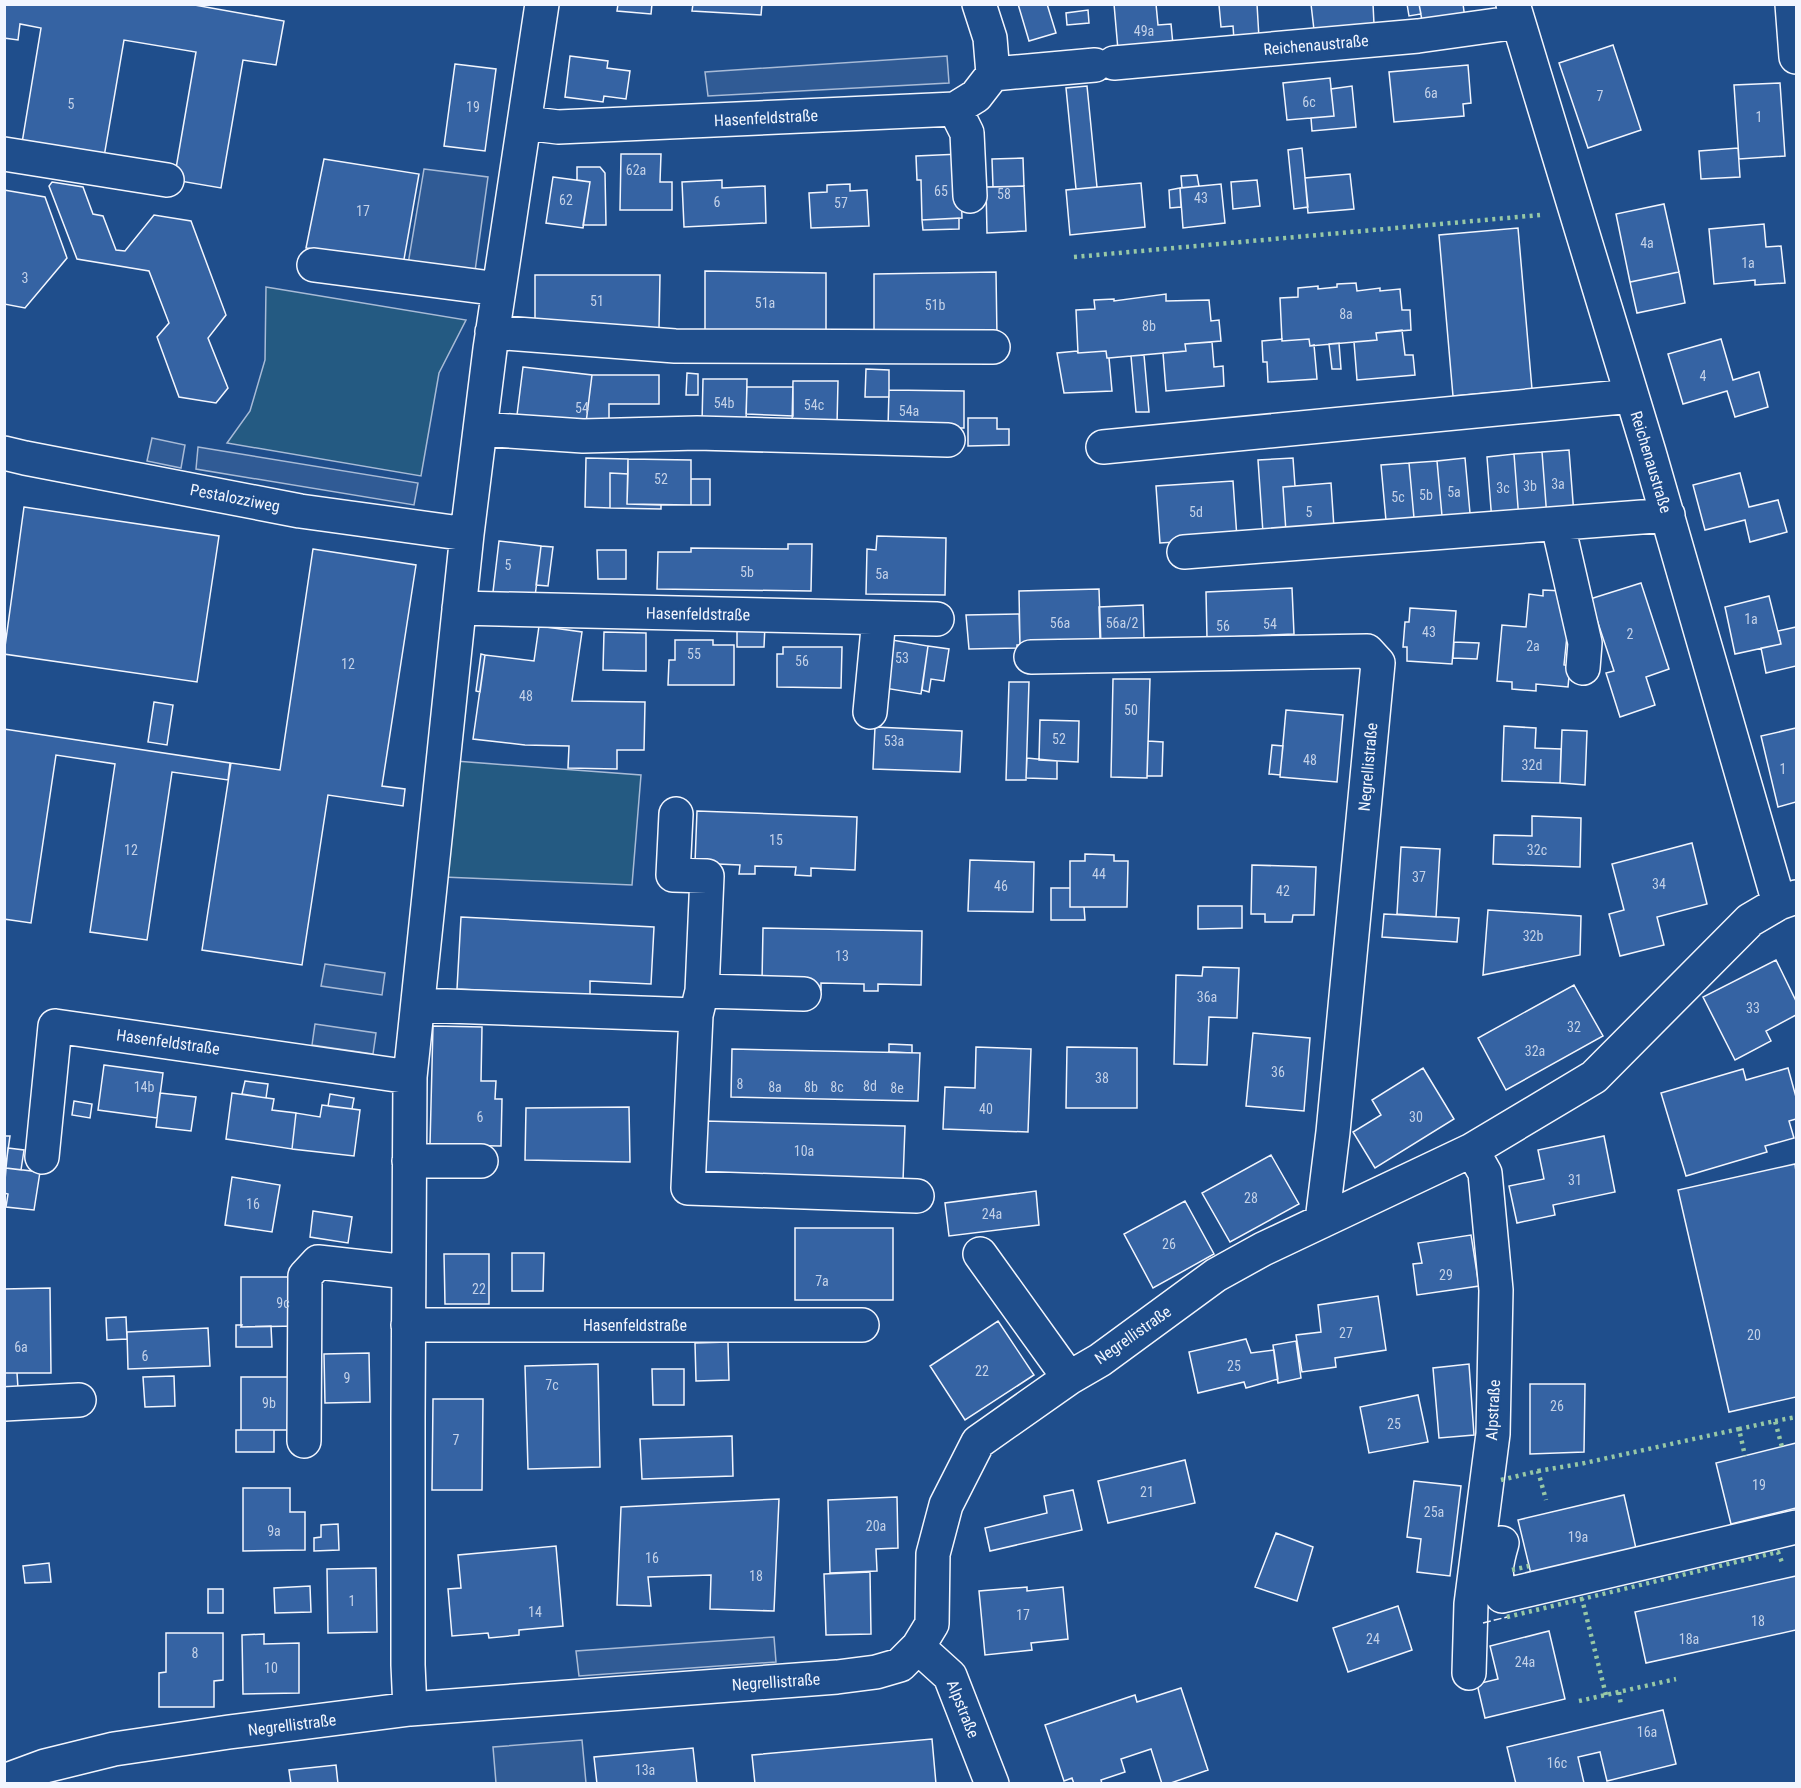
<svg xmlns="http://www.w3.org/2000/svg" width="1801" height="1788" viewBox="0 0 1801 1788" font-family="'Roboto Condensed',sans-serif">
<style>
.green{fill:#245a82;stroke:#a8bbd7;stroke-width:1.5}
.parking{fill:#305b95;stroke:#a8bbd7;stroke-width:1.5}
.building{fill:#3563a3;stroke:#f2f6ff;stroke-width:1.5}
.lines{fill:none;stroke-linecap:round;stroke-linejoin:round}
.minor-casing{stroke:#f2f6ff;stroke-width:36}
.minor{stroke:#1f4e8c;stroke-width:33}
.hedge{stroke:#97c8a6;stroke-width:4.5;stroke-dasharray:3 4.5;stroke-linecap:butt}
.fence{stroke:#f2f6ff;stroke-width:1.5;stroke-dasharray:8 3;stroke-linecap:butt}
.labels{text-anchor:middle;dominant-baseline:central;stroke-width:4.5;stroke-linejoin:round;paint-order:stroke}
.number-label{font-size:14px;fill:#c3d1e8}
.street-label{font-size:16px;fill:#f2f6ff;stroke:#1f4e8c}
</style>
<rect width="100%" height="100%" fill="#1f4e8c"/>
<!-- green -->
<path class="green" d="M266,287L466,320L439,373L421,476L227,443L250,411L265,360Z
M455,761L641,775L632,885L443,877Z"/>
<!-- parking -->
<path class="parking" d="M947,56L949,83L708,96L705,72Z
M424,169L488,177L471,300L404,288Z
M152,438L185,445L181,468L147,461Z
M198,447L418,483L414,505L196,469Z
M325,964L385,973L382,995L321,986Z
M315,1024L376,1033L373,1054L312,1045Z
M774,1637L776,1662L579,1676L576,1651Z
M582,1740L586,1783H496L493,1747Z"/>
<!-- building -->
<path class="building" d="M4,4H189L284,21L276,65L243,60L221,188L174,180L196,52L124,40L104,157L22,143L41,28L20,24L18,40L4,38Z
M618,4H652L651,14L617,11Z
M693,4H762L761,15L692,11Z
M1018,4H1047L1056,33L1029,41Z
M1114,4H1156L1158,25L1171,24L1173,45L1118,50Z
M1257,4L1259,38L1234,40L1233,26L1221,27L1219,5Z
M1311,4H1373L1374,24L1314,30Z
M1407,4H1419L1421,14L1409,16Z
M1419,4H1463L1465,19L1423,26Z
M1088,10L1089,23L1067,25L1066,13Z
M1613,45L1641,130L1588,148L1559,63Z
M570,56L608,61L607,68L630,71L626,99L604,96L603,102L565,97Z
M455,64L496,69L485,151L444,146Z
M1468,65L1471,103L1463,104L1464,116L1394,122L1389,72Z
M1330,78L1334,116L1287,120L1283,83Z
M1780,83L1785,156L1739,159L1734,85Z
M1087,86L1097,187L1076,189L1066,88Z
M1352,86L1356,127L1312,131L1311,118L1334,116L1331,89Z
M1302,148L1308,207L1294,209L1288,150Z
M1738,148L1740,177L1701,179L1699,151Z
M621,154H661L660,182H672V210H620Z
M960,154L962,218L922,220L921,180H917L916,156Z
M1023,158L1024,186L993,187L992,159Z
M324,159L419,174L403,265L306,248Z
M577,167H600L605,173L606,225H583L590,182L577,180Z
M1350,174L1354,209L1308,213L1305,178Z
M1197,175L1199,186L1182,188L1181,176Z
M553,177L590,182L583,228L546,223Z
M722,180V188L765,186L766,223L684,227L682,182Z
M1257,180L1260,206L1233,209L1231,182Z
M52,182L83,187L93,214L103,216L116,250L125,251L154,215L191,221L226,315L208,338L228,388L216,403L179,397L157,337L169,323L149,271L77,259L49,186Z
M1141,183L1145,227L1070,235L1066,190Z
M850,184V191L867,190L869,226L811,228L809,193L827,192V185Z
M1221,184L1225,223L1183,228L1180,188Z
M1024,186L1026,231L987,233L986,187Z
M1180,188L1181,207L1170,208L1169,190Z
M4,190L45,197L67,258L25,308L4,304Z
M1664,204L1679,272L1630,282L1616,214Z
M959,218V229L923,230L922,220Z
M1764,224L1766,247L1781,246L1785,283L1755,285V280L1714,284L1709,229Z
M1518,228L1532,389L1453,396L1439,235Z
M705,271L826,273V335L705,333Z
M996,272L997,337L874,339V274Z
M1679,272L1685,303L1637,313L1630,282Z
M535,275H660L659,328H535Z
M1356,283L1357,291L1380,288V291L1400,289L1402,310H1410L1411,330L1376,333L1377,340L1310,346L1309,339L1282,341L1280,298L1298,297V288L1318,286V289L1337,287V284Z
M1166,294V301L1209,300L1211,321L1219,320L1221,341L1185,344L1186,351L1109,358H1107L1106,351L1078,353L1076,310L1095,309L1094,300L1114,299V301Z
M1402,330L1405,355H1413L1415,375L1357,380L1354,342L1377,340L1376,333Z
M1282,339V341L1309,339L1310,346L1314,345L1317,379L1268,382L1267,362H1263L1262,341Z
M1721,339L1733,380L1759,372L1768,407L1735,417L1727,391L1683,404L1668,354Z
M1212,342L1214,367L1223,366L1224,386L1166,391L1163,353L1186,351L1185,344Z
M1339,343L1341,369H1332L1329,344Z
M1077,351L1078,353L1106,351L1107,358H1109L1112,391L1064,393L1057,353Z
M1144,355L1149,412H1136L1131,356Z
M523,367L592,375L586,423L517,415Z
M866,369L889,370V397H865Z
M687,373L698,374V395H686Z
M592,375H659V404H609V424L586,423Z
M703,379H747L746,424L702,423Z
M793,381H838L837,425H792Z
M747,387H793V416L746,414Z
M889,390L964,391V428H888Z
M968,418H997V429H1009V445L968,446Z
M1569,450L1574,515L1547,518L1542,452Z
M1542,452L1547,518L1519,520L1514,454Z
M1514,454L1519,520L1492,522L1487,457Z
M586,458L628,459V474L610,473V508L585,507Z
M1293,458L1295,486L1283,487L1286,532L1263,533L1258,460Z
M1465,458L1471,524L1443,527L1437,461Z
M628,459L691,460V505L627,504Z
M1437,461L1443,527L1415,529L1409,463Z
M1409,463L1415,529L1387,532L1381,465Z
M610,473L628,474L627,504L661,505V509L610,508Z
M1740,473L1749,507L1778,500L1787,532L1750,542L1745,520L1705,530L1693,485Z
M691,479H710V505H691Z
M1233,481L1237,538L1160,543L1156,486Z
M1331,483L1334,528L1286,532L1283,487Z
M24,507L219,536L197,682L4,654Z
M877,536L946,538L945,595L866,594L867,549L876,550Z
M499,541L541,546L535,597L493,592Z
M788,544H812L811,591L657,589L658,552H691V548L788,549Z
M541,546L553,547L548,586L536,585Z
M313,549L416,565L382,786L405,789L403,806L328,795L302,965L202,950L231,763L280,770Z
M597,550H626V579H598Z
M1641,583L1669,669L1646,677L1655,705L1620,717L1606,673L1614,671L1590,599Z
M1292,588L1294,634L1207,638L1206,592Z
M1099,589L1101,646L1070,643L1020,645L1019,591Z
M1543,590L1563,591L1568,626L1564,665L1570,666L1568,687L1536,684V691L1512,689V682L1497,681L1502,625L1526,627L1529,594L1543,596Z
M1769,596L1781,644L1735,654L1725,607Z
M1143,605L1144,638L1100,640L1099,607Z
M1410,608L1456,611L1452,664L1407,661V647H1403L1405,622H1409Z
M1019,614L1020,645H1017V648L969,649L966,615Z
M737,625H765L764,647H737Z
M539,626L582,632L572,701L645,702L644,750H617V769L568,768L569,746L525,745L473,739L485,655L534,661Z
M1796,627V666L1766,673L1761,648L1781,644L1778,631Z
M604,632L646,633V671L603,670Z
M886,639L928,646L921,694L878,687Z
M675,640H713V645H734V685H668L669,660H675Z
M1454,642L1479,643L1477,659L1453,658Z
M928,646L949,649L944,681L931,679L929,692L922,690Z
M783,647H842L841,688L777,687V654H783Z
M481,654L485,655L480,692L476,691Z
M1113,679H1150L1147,778L1111,777Z
M1009,682H1029L1026,780H1006Z
M154,702L173,705L167,745L148,742Z
M1286,710L1343,715L1337,782L1280,777Z
M1040,720L1079,721L1078,762L1039,760Z
M1504,726L1536,728L1535,748L1561,749L1560,783L1502,781Z
M875,727L962,731L960,772L873,769Z
M1796,728V802L1778,807L1761,736Z
M4,729L230,763L228,780L172,772L147,940L90,932L115,764L56,755L31,923L4,919Z
M1562,730L1587,731L1585,785L1560,783Z
M1148,741L1163,742L1162,776H1147Z
M1272,745L1283,746L1280,775L1269,774Z
M1027,758L1057,761V779L1026,778Z
M697,811L857,817L855,870L811,868V876L795,875L796,867L755,866V874H739L740,865L695,863Z
M1532,816L1581,818L1580,867L1493,864L1494,835L1532,836Z
M1692,843L1707,904L1657,917L1664,945L1620,956L1609,914L1624,910L1612,864Z
M1401,847L1440,849L1436,917L1397,914Z
M1085,854L1114,855V861H1128L1127,907H1070V861H1085Z
M970,860L1034,862L1033,912L968,911Z
M1252,865L1316,867L1314,915H1293L1292,922H1265V914H1251Z
M1051,888H1070V907H1084L1085,920H1051Z
M1198,906H1242V928L1198,929Z
M1488,910L1581,916L1580,955L1483,975Z
M1384,914L1459,918L1457,942L1382,937Z
M461,917L654,927L651,984L590,981V996L457,989Z
M763,928L922,931L921,985L878,984V991H864V984L821,983V990L806,989L762,981Z
M1776,960L1796,1001V1015L1766,1031L1771,1041L1735,1060L1703,997Z
M1203,967L1239,968L1237,1018L1209,1017L1207,1065L1174,1064L1176,975L1202,976Z
M1574,985L1603,1036L1506,1090L1478,1038Z
M433,1026L482,1027L481,1081H496L495,1099H502L501,1146L430,1145Z
M1253,1033L1310,1038L1304,1111L1246,1106Z
M889,1044L912,1045V1053L889,1052Z
M976,1047L1031,1049L1028,1132L943,1129L945,1087L975,1088Z
M1067,1047L1137,1048V1108H1066Z
M732,1049L920,1053L918,1101L731,1097Z
M104,1065L163,1073L157,1118L98,1110Z
M1423,1068L1454,1119L1375,1168L1353,1132L1381,1115L1372,1100Z
M1788,1068L1796,1097V1119L1789,1121L1794,1138L1765,1146L1767,1152L1686,1176L1661,1093L1743,1069L1746,1080Z
M245,1081L268,1084L266,1098L242,1094Z
M160,1093L196,1097L191,1131L156,1127Z
M232,1093L274,1099L272,1110L296,1113L292,1149L226,1139Z
M330,1094L354,1098L352,1109L328,1106Z
M74,1101L92,1104L90,1118L72,1115Z
M322,1105L360,1110L354,1156L292,1149L296,1113L320,1117Z
M629,1107L630,1162L525,1160L526,1108Z
M704,1121L905,1126L903,1181L703,1177Z
M4,1136H10L4,1178Z
M1604,1136L1615,1192L1553,1205L1555,1215L1517,1223L1509,1186L1544,1179L1538,1150Z
M8,1148L24,1150L21,1170L6,1168Z
M1271,1155L1299,1204L1230,1242L1202,1193Z
M1795,1164L1796,1172V1397L1729,1412L1678,1190Z
M6,1168L40,1172L34,1210L6,1207L8,1194L4,1193Z
M232,1177L280,1185L272,1232L225,1225Z
M1036,1191L1039,1225L949,1236L945,1203Z
M1185,1201L1214,1254L1153,1288L1124,1234Z
M313,1211L352,1217L348,1243L310,1237Z
M795,1228H893V1300H795Z
M1471,1235L1479,1286L1417,1295L1413,1264L1422,1263L1418,1243Z
M512,1253H544L543,1291H512Z
M444,1254H489V1304H445Z
M241,1277H297L298,1326L241,1327Z
M50,1288L51,1373H4V1289Z
M1378,1296L1386,1350L1335,1358L1336,1367L1302,1372L1296,1335L1321,1332L1318,1305Z
M126,1317L127,1339L107,1340L106,1318Z
M998,1321L1034,1375L965,1420L930,1366Z
M236,1325H242L241,1327L271,1326L272,1347H236Z
M208,1328L210,1366L128,1369L127,1332Z
M1246,1339L1251,1353L1274,1350L1278,1379L1246,1388L1244,1382L1198,1393L1189,1352Z
M1296,1341L1301,1378L1278,1383L1273,1345Z
M728,1342L729,1380L696,1381L695,1343Z
M369,1353L370,1402L325,1403L324,1354Z
M598,1364L600,1467L528,1469L525,1366Z
M1469,1364L1474,1435L1439,1438L1433,1368Z
M652,1369H684V1405H653Z
M4,1373H17L18,1388H4Z
M174,1376L175,1406L145,1407L143,1377Z
M241,1377H296V1430H241Z
M1530,1384H1585L1584,1452L1530,1454Z
M1418,1395L1428,1442L1369,1453L1360,1407Z
M433,1399H483L482,1490H432Z
M236,1430H274V1452H236Z
M732,1436L733,1476L642,1479L640,1439Z
M1796,1443V1508L1731,1524L1716,1463Z
M1185,1460L1195,1503L1108,1523L1098,1481Z
M1414,1481L1461,1486L1450,1576L1417,1572L1421,1539L1407,1537Z
M243,1488H290V1512H305V1550L243,1551Z
M1073,1490L1082,1530L990,1551L985,1528L1047,1513L1044,1496Z
M1624,1495L1637,1553L1532,1578L1518,1520Z
M897,1497L898,1548L876,1549L877,1571L830,1573L828,1500Z
M779,1499L774,1611L710,1609L711,1575L648,1577L651,1606L617,1605L621,1507Z
M338,1524L339,1550L314,1551V1538L321,1537V1525Z
M1276,1533L1313,1547L1297,1601L1255,1587Z
M556,1546L563,1626L519,1630V1635L489,1638L488,1633L452,1636L448,1589L461,1588L458,1555Z
M49,1563L51,1582L25,1583L23,1566Z
M376,1568L377,1632L328,1633L327,1569Z
M870,1572L871,1634L826,1635L824,1574Z
M1796,1576V1630L1646,1663L1635,1612Z
M310,1586L311,1612L275,1613L274,1588Z
M1027,1587V1591L1063,1587L1068,1639L1031,1643L1032,1650L985,1655L979,1591Z
M208,1589H223V1613H208Z
M1398,1606L1412,1650L1348,1672L1333,1628Z
M1549,1631L1565,1699L1485,1718L1477,1684L1498,1679L1490,1646Z
M166,1633H223V1680L214,1681V1707H159V1673L166,1672Z
M264,1634V1644L299,1643V1693L243,1694L242,1635Z
M1181,1688L1208,1770L1168,1784H1162L1151,1749L1121,1759L1125,1772L1101,1780L1102,1784H1074L1072,1778L1064,1781L1045,1725L1135,1695L1137,1702Z
M1663,1710L1676,1764L1607,1781L1600,1752L1578,1757L1584,1783L1516,1784L1507,1747Z
M932,1739L936,1784H755L752,1755Z
M693,1748L697,1784H597L594,1757Z
M336,1765L338,1784H291L289,1770Z"/>
<g class="lines">
<!-- minor casing -->
<g class="minor-casing">
<path id="minor" d="M1513,4L1649,452L1779,903
M1792,4L1796,57
M1114,63L1418,36L1518,22
M993,74L1095,65
M955,109L967,133L970,196
M525,123L558,127L955,109L976,96L993,74L990,38L979,4
M4,154L167,180
M314,265L499,289
M492,332L675,346L993,347
M480,429L583,436L697,433L948,440
M1103,447L1632,396
M4,453L25,458L300,511L467,534
M1558,525L1585,643L1583,668
M1184,552L1668,515
M459,608L937,619
M1031,657L1367,651L1378,663L1333,1132L1322,1221
M870,712L879,618
M676,814L673,875L707,876L702,991L696,1015L688,1188L917,1196
M702,991L804,994
M418,1005L696,1015
M42,1157L55,1026L410,1077
M409,1161H481
M980,1254L1069,1378
M408,1325H862
M4,1404L79,1400
M304,1441L305,1276L318,1262L408,1272
M1502,1543C1496,1564 1493,1575 1502,1596L1796,1527
M918,1647L950,1676L992,1784
M1469,1673L1471,1604L1493,1434L1496,1290L1485,1173L1472,1150
M410,1709L408,1665V1418L410,1077L467,534L490,349L542,4
M4,1781L45,1766L114,1749L229,1732L410,1709L837,1677L876,1672L900,1665L918,1647L932,1624L933,1554L946,1505L978,1442L1069,1378L1100,1360L1216,1275L1263,1249L1472,1150L1594,1077L1750,920L1779,903L1796,897"/>
</g>
<!-- minor -->
<use href="#minor" class="minor"/>
<!-- hedge -->
<path class="hedge" d="M1074,257L1540,215
M1775,1421L1796,1417
M1739,1429L1775,1421L1782,1447
M1538,1471L1580,1464L1739,1429L1745,1456
M1501,1480L1538,1471L1546,1500
M1512,1570L1529,1566
M1507,1617L1582,1599
M1619,1692L1621,1706
M1606,1695L1582,1599L1778,1552L1783,1565
M1579,1701L1676,1679"/>
<!-- fence -->
<path class="fence" d="M1483,1623L1507,1617"/>
</g>
<g class="labels">
<!-- number labels -->
<g class="number-label">
<text x="1144" y="31">49a</text>
<text x="1431" y="93">6a</text>
<text x="1600" y="96">7</text>
<text x="1309" y="102">6c</text>
<text x="71" y="104">5</text>
<text x="473" y="107">19</text>
<text x="1759" y="117">1</text>
<text x="636" y="170">62a</text>
<text x="941" y="191">65</text>
<text x="1004" y="194">58</text>
<text x="1201" y="198">43</text>
<text x="566" y="200">62</text>
<text x="717" y="202">6</text>
<text x="841" y="203">57</text>
<text x="363" y="211">17</text>
<text x="1647" y="243">4a</text>
<text x="1748" y="263">1a</text>
<text x="25" y="278">3</text>
<text x="597" y="301">51</text>
<text x="765" y="303">51a</text>
<text x="935" y="305">51b</text>
<text x="1346" y="314">8a</text>
<text x="1149" y="326">8b</text>
<text x="1703" y="376">4</text>
<text x="724" y="403">54b</text>
<text x="814" y="405">54c</text>
<text x="582" y="408">54</text>
<text x="909" y="411">54a</text>
<text x="661" y="479">52</text>
<text x="1558" y="484">3a</text>
<text x="1530" y="486">3b</text>
<text x="1503" y="488">3c</text>
<text x="1454" y="492">5a</text>
<text x="1426" y="495">5b</text>
<text x="1398" y="497">5c</text>
<text x="1196" y="512">5d</text>
<text x="1309" y="512">5</text>
<text x="508" y="565">5</text>
<text x="747" y="572">5b</text>
<text x="882" y="574">5a</text>
<text x="1751" y="619">1a</text>
<text x="1060" y="623">56a</text>
<text x="1122" y="623">56a/2</text>
<text x="1270" y="624">54</text>
<text x="1223" y="626">56</text>
<text x="1429" y="632">43</text>
<text x="1630" y="634">2</text>
<text x="1533" y="646">2a</text>
<text x="694" y="654">55</text>
<text x="902" y="658">53</text>
<text x="802" y="661">56</text>
<text x="348" y="664">12</text>
<text x="526" y="696">48</text>
<text x="1131" y="710">50</text>
<text x="1059" y="739">52</text>
<text x="894" y="741">53a</text>
<text x="1310" y="760">48</text>
<text x="1532" y="765">32d</text>
<text x="1783" y="769">1</text>
<text x="776" y="840">15</text>
<text x="131" y="850">12</text>
<text x="1537" y="850">32c</text>
<text x="1099" y="874">44</text>
<text x="1419" y="877">37</text>
<text x="1659" y="884">34</text>
<text x="1001" y="886">46</text>
<text x="1283" y="891">42</text>
<text x="1533" y="936">32b</text>
<text x="842" y="956">13</text>
<text x="1207" y="997">36a</text>
<text x="1753" y="1008">33</text>
<text x="1574" y="1027">32</text>
<text x="1535" y="1051">32a</text>
<text x="1278" y="1072">36</text>
<text x="1102" y="1078">38</text>
<text x="740" y="1084">8</text>
<text x="870" y="1086">8d</text>
<text x="144" y="1087">14b</text>
<text x="775" y="1087">8a</text>
<text x="811" y="1087">8b</text>
<text x="837" y="1087">8c</text>
<text x="897" y="1088">8e</text>
<text x="986" y="1109">40</text>
<text x="480" y="1117">6</text>
<text x="1416" y="1117">30</text>
<text x="804" y="1151">10a</text>
<text x="1575" y="1180">31</text>
<text x="1251" y="1198">28</text>
<text x="253" y="1204">16</text>
<text x="992" y="1214">24a</text>
<text x="1169" y="1244">26</text>
<text x="1446" y="1275">29</text>
<text x="822" y="1281">7a</text>
<text x="479" y="1289">22</text>
<text x="283" y="1303">9c</text>
<text x="1346" y="1333">27</text>
<text x="1754" y="1335">20</text>
<text x="21" y="1347">6a</text>
<text x="145" y="1356">6</text>
<text x="1234" y="1366">25</text>
<text x="982" y="1371">22</text>
<text x="347" y="1378">9</text>
<text x="552" y="1385">7c</text>
<text x="269" y="1403">9b</text>
<text x="1557" y="1406">26</text>
<text x="1394" y="1424">25</text>
<text x="456" y="1440">7</text>
<text x="1759" y="1485">19</text>
<text x="1147" y="1492">21</text>
<text x="1434" y="1512">25a</text>
<text x="876" y="1526">20a</text>
<text x="274" y="1531">9a</text>
<text x="1578" y="1537">19a</text>
<text x="652" y="1558">16</text>
<text x="756" y="1576">18</text>
<text x="352" y="1601">1</text>
<text x="535" y="1612">14</text>
<text x="1023" y="1615">17</text>
<text x="1758" y="1621">18</text>
<text x="1373" y="1639">24</text>
<text x="1689" y="1639">18a</text>
<text x="195" y="1653">8</text>
<text x="1525" y="1662">24a</text>
<text x="271" y="1668">10</text>
<text x="1647" y="1732">16a</text>
<text x="1557" y="1763">16c</text>
<text x="645" y="1770">13a</text>
</g>
<!-- street labels -->
<g class="street-label">
<text transform="translate(1316 45) rotate(-5)">Reichenaustraße</text>
<text transform="translate(766 118) rotate(-3)">Hasenfeldstraße</text>
<text transform="translate(1651 462) rotate(73)">Reichenaustraße</text>
<text transform="translate(235 498) rotate(11)">Pestalozziweg</text>
<text transform="translate(698 614) rotate(1)">Hasenfeldstraße</text>
<text transform="translate(1368 767) rotate(-85)">Negrellistraße</text>
<text transform="translate(168 1042) rotate(8)">Hasenfeldstraße</text>
<text x="635" y="1325">Hasenfeldstraße</text>
<text transform="translate(1133 1335) rotate(-35)">Negrellistraße</text>
<text transform="translate(1493 1410) rotate(-87)">Alpstraße</text>
<text transform="translate(776 1682) rotate(-4)">Negrellistraße</text>
<text transform="translate(963 1709) rotate(68)">Alpstraße</text>
<text transform="translate(292 1725) rotate(-7)">Negrellistraße</text>
</g>
</g>
<!-- border -->
<rect width="1801" height="1788" fill="none" stroke="#f2f6ff" stroke-width="12"/>
</svg>
